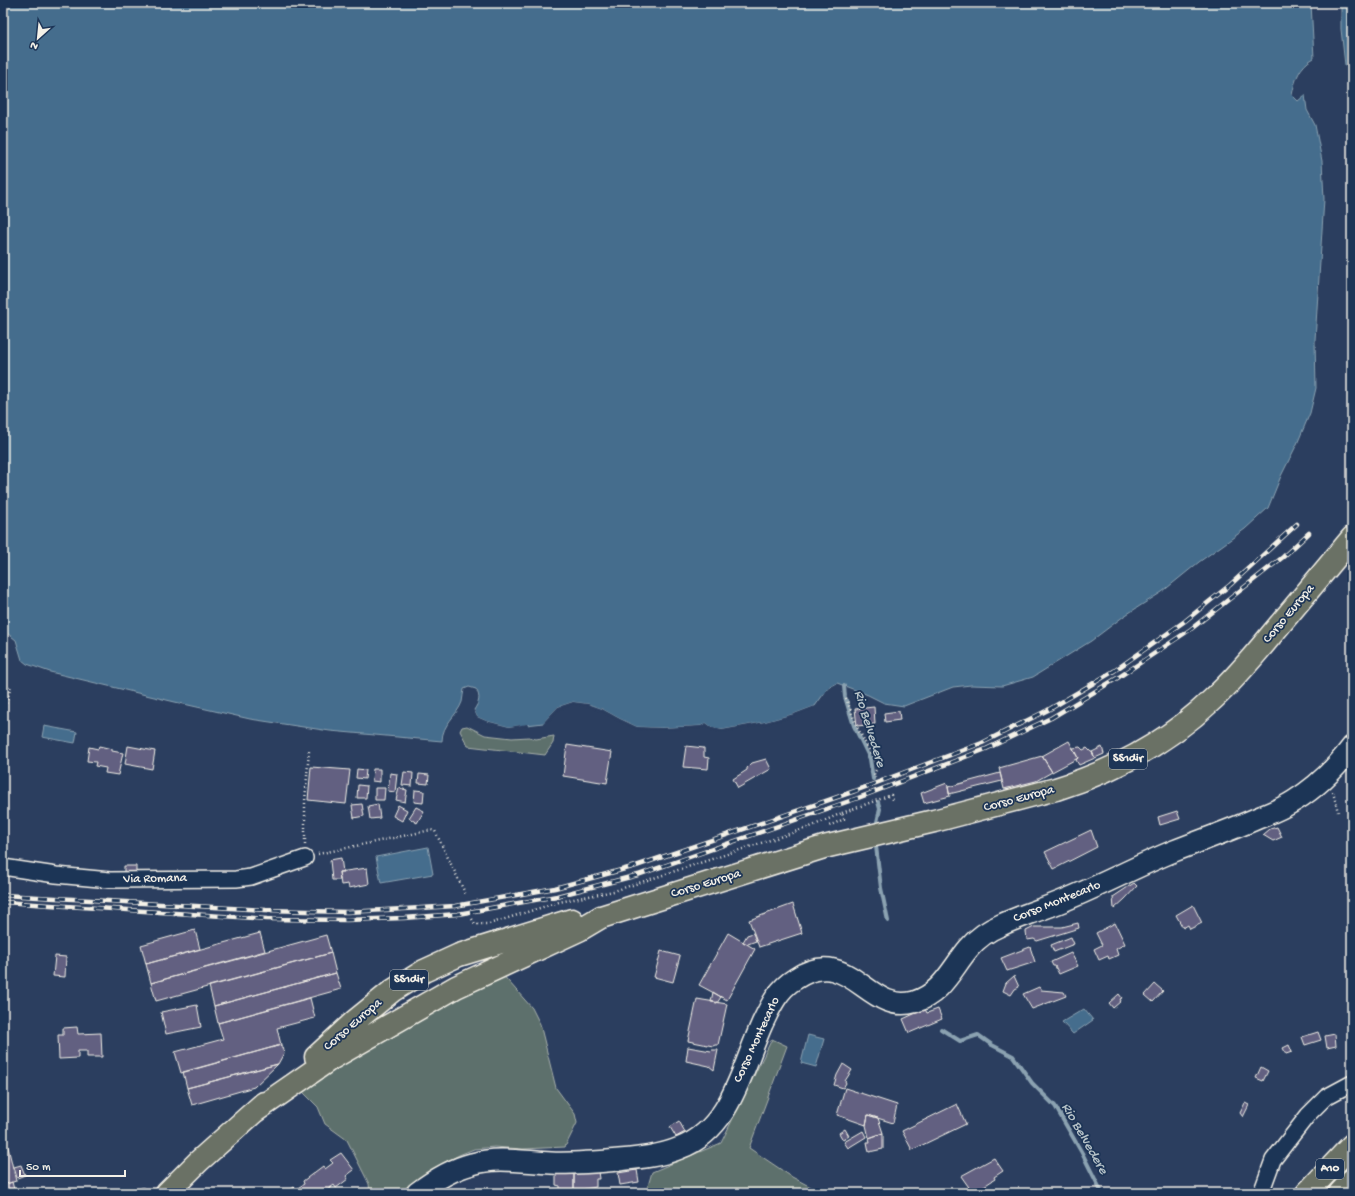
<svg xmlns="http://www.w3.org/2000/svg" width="1355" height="1196" viewBox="0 0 1355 1196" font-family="'Gochi Hand',sans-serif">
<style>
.green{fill:#5d706c;stroke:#a8b0aa}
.water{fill:#456d8d;stroke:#8ba2b1}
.pier{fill:#2b3e5f}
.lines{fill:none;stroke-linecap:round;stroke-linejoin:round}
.stream{stroke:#8ba2b1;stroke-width:4}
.building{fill:#626081;stroke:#f4f1e8}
.minor-casing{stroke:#f4f1e8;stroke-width:18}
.secondary-casing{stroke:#f4f1e8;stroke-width:24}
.primary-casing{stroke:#f4f1e8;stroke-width:25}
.motorway-casing{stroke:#f4f1e8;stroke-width:25}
.path{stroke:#f4f1e8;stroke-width:2.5;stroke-dasharray:1 3;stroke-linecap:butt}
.minor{stroke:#1d3557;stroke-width:15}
.secondary{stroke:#1d3557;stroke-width:21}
.primary{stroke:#6a7165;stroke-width:22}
.motorway{stroke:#6a7165;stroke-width:22}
.rail-casing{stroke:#f4f1e8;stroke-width:4.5}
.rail{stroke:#1d3557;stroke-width:3;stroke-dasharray:9;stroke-linecap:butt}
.labels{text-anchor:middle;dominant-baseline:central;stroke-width:3.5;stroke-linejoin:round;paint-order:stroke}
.shield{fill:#1d3557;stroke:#b4b9bc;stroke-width:1}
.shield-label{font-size:12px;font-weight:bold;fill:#f4f1e8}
.street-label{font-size:13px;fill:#f4f1e8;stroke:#1d3557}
.water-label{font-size:14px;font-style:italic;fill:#b7c3c8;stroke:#1d3557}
</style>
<rect width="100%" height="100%" fill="#2b3e5f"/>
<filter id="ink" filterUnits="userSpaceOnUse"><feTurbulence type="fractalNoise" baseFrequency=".025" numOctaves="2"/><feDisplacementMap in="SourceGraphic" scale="8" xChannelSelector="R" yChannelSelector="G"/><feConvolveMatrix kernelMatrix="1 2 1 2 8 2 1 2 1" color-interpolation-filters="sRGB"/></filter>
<g filter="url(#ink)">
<!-- green -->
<path class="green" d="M467,726L485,735L512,738L529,737L536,739L554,736L553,743L545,755L468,746L460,731L462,727Z
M501,973L532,1008L540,1024L556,1088L575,1114L577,1123L565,1147L523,1149L494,1147L474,1149L459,1155L439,1166L401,1193H370L369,1184L347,1140L325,1124L318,1107L302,1091L330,1071Z
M772,1039L787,1046L749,1148L792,1177L822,1193H646L652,1172L721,1143Z"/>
<!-- water -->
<path class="water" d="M3,3H1311L1314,58C1299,66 1295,80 1292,95L1298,101L1305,95L1307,110L1315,125L1322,161L1324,199L1315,340L1316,388L1310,413L1297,444L1281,476L1268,508L1245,529L1199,562L1162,592L1124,616L1091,641L1033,677L1002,686L971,685L953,687L904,706L884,703L868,695L837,683L828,688L815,706L794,714L765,722L722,730L713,728L706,723L701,726L662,728L637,727L620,719L602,709L588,704L573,702L558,707L543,723L535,724L509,727L486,721L477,717L474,710C479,702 481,698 476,689L469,687L464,689C463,693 463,698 462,702C457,716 442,724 442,741L330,731L250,719L175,702L50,672L27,664L22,660L16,640L3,630Z
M1341,3H1352V70L1345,65L1341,29Z
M44,726L77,732L75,743L42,737Z
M428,847L433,874L381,883L376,857Z
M1084,1009L1093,1020L1073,1034L1062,1022Z
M808,1035L824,1039L816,1067L801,1063Z"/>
<!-- pier -->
<path class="pier" d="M573,702L588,704L602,709L620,719L637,727L662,728L701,726L706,723L713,728L722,730L765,722L794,714L815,706L813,708L795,716L765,724L722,732L712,730L706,725L701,728L662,730L637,729L619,721L601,711L587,706L573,704L560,709L544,724L543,723L558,707Z
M474,710L477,717L486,721L509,727L527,724L528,726L508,729L486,723L475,719L473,712Z"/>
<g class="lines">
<!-- stream -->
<path class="stream" d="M844,686L845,697L854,726L870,759L873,779
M877,822L880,809L878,802
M876,846L881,888L888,921
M941,1029L960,1041L978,1035L992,1045L1013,1056L1032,1083L1055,1106L1082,1153L1102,1193"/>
</g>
<!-- building -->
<path class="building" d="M874,707L875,724L857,726L855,709Z
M899,711L900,720L885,722L884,713Z
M1069,741L1078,758L1052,772L1042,756Z
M567,745L612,752L607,783L563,776Z
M99,746L112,749V751L123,753L118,775L105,773L106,768L95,766L96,762L87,761L89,747L98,749Z
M128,746L155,751L152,769L125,764Z
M686,746L704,748V757L709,758L708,769L683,767Z
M1080,747L1083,750L1087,748L1091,752H1092L1095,758L1079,765L1076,760L1078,758L1073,748Z
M1102,747L1104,754L1095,758L1092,752Z
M1042,756L1052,772L1036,781L1004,789L999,768Z
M766,759L771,769L738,788L733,779L747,770V768L752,763Z
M311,767L350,770L346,804L308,800Z
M357,769L366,770L365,779L356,778Z
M373,769H380V782L372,781Z
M404,772L413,773L412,786L402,785Z
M390,773L397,774L395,792L388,791Z
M1000,773L1002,781L949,794L948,787Z
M419,774L429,775L428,784L418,783Z
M947,783L950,796L924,803L921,793Z
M358,785L367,786L366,798H357Z
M375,788H385L384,800H375Z
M399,788L407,790L405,802L396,800Z
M415,790L424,791L423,803L414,802Z
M362,804L364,816L354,818L352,805Z
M378,804L380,818L370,819L368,806Z
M398,805L407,810L402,821L393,816Z
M416,807L424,811L417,823L409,818Z
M1177,811L1180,819L1160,825L1158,817Z
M1277,827L1282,837L1273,841L1263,835L1270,829Z
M1091,830L1097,847L1054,869L1045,852Z
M341,858L343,872H339L340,880H332L330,860Z
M124,866H136V874H124Z
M367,868L369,884L349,888L348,884L341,885L339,872Z
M1134,883L1137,886L1125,899L1114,909L1113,897Z
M793,904L802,933L759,947L749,920Z
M1193,905L1202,923L1190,929L1188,925L1183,928L1176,915Z
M1078,923L1079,928L1063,933L1037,941L1034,939L1027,940L1026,931L1034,927H1062Z
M1115,923L1125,944L1116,949L1118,955L1109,959L1108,956L1099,960L1094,949L1102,945L1096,933Z
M195,930L200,949L146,964L141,945Z
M260,933L265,951L151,983L146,964Z
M728,933L755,949L727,1000L699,985Z
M753,933L756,941L748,944L743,942L747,935Z
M326,935L331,953L156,1001L151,983Z
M1071,937L1074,944L1054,952L1051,945Z
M1030,947L1035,962L1007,971L1001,958Z
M661,951L680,956L673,982L654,977Z
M331,953L336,973L214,1006L209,986Z
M1071,953L1078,966L1059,974L1055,966H1053L1051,962Z
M55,956L66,957L65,977L53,976Z
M336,973L341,989L218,1023L214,1006Z
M1014,976L1019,987L1015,989L1011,995L1003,991L1006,983Z
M1155,984L1163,991L1153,1002L1145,995Z
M1039,987L1041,990L1064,992L1066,996L1032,1009L1023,994Z
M713,992L721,997L717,1003L711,1002Z
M1119,994L1122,998L1120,999L1121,1001L1113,1008L1109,1003Z
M310,998L315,1018L277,1028L281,1045L181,1073L175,1052L223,1039L218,1023Z
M697,999L727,1004L718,1045H715L713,1046L688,1041Z
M197,1005L201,1027L166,1034L161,1012Z
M925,1009L927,1013L938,1009L942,1019L909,1033L903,1019Z
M77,1027L78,1034L101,1033L102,1057H87V1051H78V1058L59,1059L58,1035H63V1028Z
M1318,1032L1321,1040L1305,1045L1302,1037Z
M1335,1034L1336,1046L1327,1048L1325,1036Z
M281,1045L284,1053L278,1064L187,1088L183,1072Z
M1289,1045L1292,1052L1286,1054L1283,1048Z
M688,1047L711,1051L712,1050H718L714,1070L709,1066L686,1061Z
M278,1064L254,1087L192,1105L187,1088Z
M843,1064L852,1070L845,1081L846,1083L843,1088L834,1085L837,1075Z
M1261,1067L1268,1071L1263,1081L1256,1078Z
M845,1088L897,1105L893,1123L868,1115L866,1125L837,1115Z
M1245,1103L1249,1105L1243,1117L1240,1113Z
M957,1104L966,1124L912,1150L902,1131Z
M868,1115L878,1118L883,1133L869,1138L866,1125Z
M679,1121L685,1132L676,1137L670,1127Z
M3,1129L8,1147L3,1148Z
M845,1129L849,1136L843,1140L839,1133Z
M863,1131L866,1137L848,1148L844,1142Z
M883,1133V1149L869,1152L867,1142H870L869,1138Z
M8,1147L16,1181L3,1185V1148Z
M341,1153L354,1170L346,1176L348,1179L336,1188L334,1185L323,1193H286L294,1187L296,1189L304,1184L303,1181L323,1166L325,1169L333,1163L330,1160Z
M994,1158L1003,1171L994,1177L995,1179L973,1193L961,1176Z
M21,1165L25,1175L17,1178L14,1167Z
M637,1170L639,1182L620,1185L618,1173Z
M598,1171L599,1179H596V1187L585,1189L586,1191H574V1174L595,1173Z
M556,1172H574V1192L560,1193V1186L556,1185Z
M12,1182L15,1193H3V1185Z
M144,1187L145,1189L141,1193H127Z"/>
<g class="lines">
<!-- minor casing -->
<g class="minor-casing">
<path id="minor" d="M3,867L56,875L110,880L236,879L251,877L305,858
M1261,1193L1273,1160L1308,1115L1326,1097L1352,1083"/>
</g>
<!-- secondary casing -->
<g class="secondary-casing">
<path id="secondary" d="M417,1193C433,1181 452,1169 472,1164C497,1156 525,1162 551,1163C573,1164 596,1162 619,1160C640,1158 661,1156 680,1148C731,1129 742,1068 762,1024C770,1007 778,989 795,979C850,943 867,1015 914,1002C942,994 952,968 969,948C978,937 989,930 1001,925C1022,915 1044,909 1065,900C1102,885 1137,866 1174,851C1202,840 1231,830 1258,818C1271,813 1283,808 1294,801C1317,787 1336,768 1352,747"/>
</g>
<!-- primary casing -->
<g class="primary-casing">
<path id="primary" d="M316,1057L355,1021L392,991L424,971L459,955L572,920
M254,1112L329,1060L456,987L579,930L601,917L824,847L934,821L1056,789C1114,771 1169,741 1213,699C1235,679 1254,656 1272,634C1299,602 1325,570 1352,538
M167,1193L199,1161L264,1103"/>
</g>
<!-- motorway casing -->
<g class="motorway-casing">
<path id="motorway" d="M1307,1193L1352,1145
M1340,1193L1352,1180"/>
</g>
<!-- path -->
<path class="path" d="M846,698L857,727L878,767L874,773L875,778
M3,715L11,686
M1333,792L1338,812
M842,813L891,795L892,800
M305,844V801L309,751
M318,854L431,830L435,831L466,895
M472,919L475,924H489L559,902L614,891L810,827L842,813L844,819L827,827"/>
<!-- minor -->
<use href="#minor" class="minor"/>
<!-- secondary -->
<use href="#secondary" class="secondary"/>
<!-- primary -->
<use href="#primary" class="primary"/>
<!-- motorway -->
<use href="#motorway" class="motorway"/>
<!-- rail casing -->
<g class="rail-casing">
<path id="rail" d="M3,895L266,910L347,912L404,909L455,906L555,888L636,866L855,791L982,743L1048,710L1114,671L1185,621L1230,585L1297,524
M3,902L267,919L347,920L404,918L458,914L557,896L638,875L858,798L986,749L1051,718L1119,677L1191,629L1283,557L1309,533"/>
</g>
<!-- rail -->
<use href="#rail" class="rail"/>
</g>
</g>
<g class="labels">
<!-- shield labels -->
<g class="shield">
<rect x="1109" y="749" width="38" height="20" rx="3"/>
<rect x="390" y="970" width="38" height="20" rx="3"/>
<rect x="1316" y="1159" width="28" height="20" rx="3"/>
</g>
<g class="shield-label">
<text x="1128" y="759">SS1dir</text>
<text x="409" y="980">SS1dir</text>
<text x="1330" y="1169">A10</text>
</g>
<!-- street labels -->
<g class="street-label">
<text transform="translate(1289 614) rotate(-50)">Corso Europa</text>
<text transform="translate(1019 799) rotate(-15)">Corso Europa</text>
<text transform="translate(155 879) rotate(-1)">Via Romana</text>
<text transform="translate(706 884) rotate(-17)">Corso Europa</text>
<text transform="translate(1057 902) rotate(-22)">Corso Montecarlo</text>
<text transform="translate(353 1025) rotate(-41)">Corso Europa</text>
<text transform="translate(757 1040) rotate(-65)">Corso Montecarlo</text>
</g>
<!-- water labels -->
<g class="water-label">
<text transform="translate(869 729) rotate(73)">Rio Belvedere</text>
<text transform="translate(1084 1139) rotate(60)">Rio Belvedere</text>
</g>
</g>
<!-- margin -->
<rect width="1355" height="1196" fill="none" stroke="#1d3557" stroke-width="16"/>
<rect x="8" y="8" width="1339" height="1180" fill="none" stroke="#f4f1e8" stroke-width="1.5" filter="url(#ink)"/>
<!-- north arrow -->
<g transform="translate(38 38) rotate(207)" stroke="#1d3557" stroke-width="3" paint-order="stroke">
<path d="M0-3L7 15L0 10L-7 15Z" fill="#f4f1e8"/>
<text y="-6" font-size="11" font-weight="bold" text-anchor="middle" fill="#f4f1e8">N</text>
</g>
<!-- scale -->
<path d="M20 1170v6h105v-6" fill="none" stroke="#f4f1e8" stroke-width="2"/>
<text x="26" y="1170" font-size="12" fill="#f4f1e8" stroke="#1d3557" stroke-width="3" paint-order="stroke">50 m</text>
</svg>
